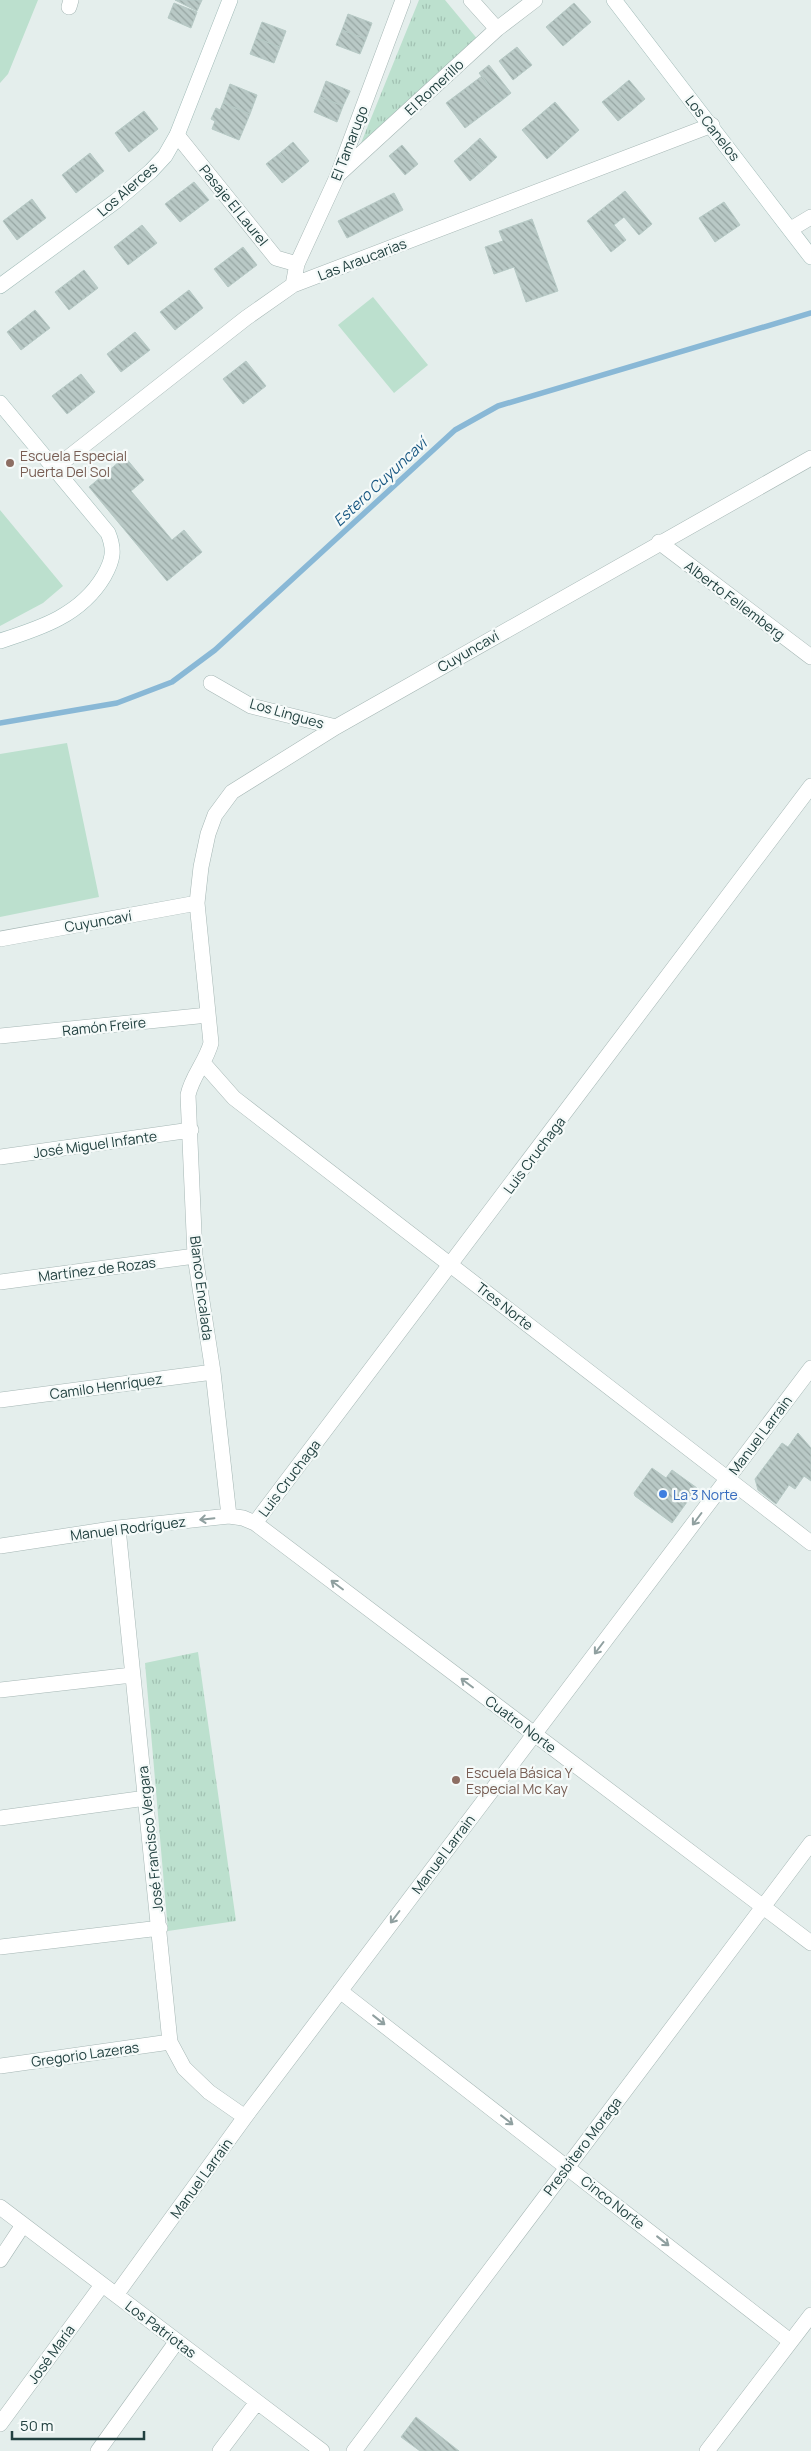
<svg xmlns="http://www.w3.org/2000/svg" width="811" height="2451" viewBox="0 0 811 2451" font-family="Manrope,sans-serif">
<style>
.grass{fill:#bce0ce}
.park{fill:url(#park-tufts)}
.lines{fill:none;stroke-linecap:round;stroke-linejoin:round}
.stream{stroke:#89b8d6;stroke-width:5.5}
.building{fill:url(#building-back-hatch);stroke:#b6c9c5}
.street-casing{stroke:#a6b7b5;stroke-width:16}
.secondary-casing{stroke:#a1bbb8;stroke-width:16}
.street{stroke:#fff;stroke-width:15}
.secondary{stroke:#fff;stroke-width:15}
.oneway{stroke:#90a0a0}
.education-dot{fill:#8d6e63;stroke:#f5faf9;stroke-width:2}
.shop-dot{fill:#3f7fe0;stroke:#f5faf9;stroke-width:2}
.labels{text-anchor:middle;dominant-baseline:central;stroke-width:4.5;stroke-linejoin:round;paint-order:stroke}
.street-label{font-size:14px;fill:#224140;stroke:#f5faf9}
.education-label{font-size:14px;fill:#785e54;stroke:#f5faf9;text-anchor:start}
.shop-label{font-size:14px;fill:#366cbe;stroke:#f5faf9;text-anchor:start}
.water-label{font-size:15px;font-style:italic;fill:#185782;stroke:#f5faf9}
</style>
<defs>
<pattern id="park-tufts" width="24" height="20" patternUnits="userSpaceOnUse" patternTransform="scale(1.25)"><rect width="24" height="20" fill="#bce0ce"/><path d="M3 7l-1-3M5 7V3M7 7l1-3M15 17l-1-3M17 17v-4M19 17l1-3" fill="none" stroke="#a1c1b2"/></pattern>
<pattern id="building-back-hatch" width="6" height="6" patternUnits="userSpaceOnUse" patternTransform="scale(1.25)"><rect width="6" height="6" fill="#b9c9c6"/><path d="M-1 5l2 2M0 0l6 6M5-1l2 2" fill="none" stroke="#96a5a2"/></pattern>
</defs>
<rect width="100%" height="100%" fill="#e4eeec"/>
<!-- grass -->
<path class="grass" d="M0,0H38L8,74L0,83Z
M373,297L428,365L394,393L338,325Z
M0,510L63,586L43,603L0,626Z
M67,743L99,897L0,917V754Z"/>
<!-- park -->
<path class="park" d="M419,0H445L484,47L361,143Z
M198,1652L236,1921L168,1931L145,1663Z"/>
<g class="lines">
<!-- stream -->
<path class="stream" d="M0,723L117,703L172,682L215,650L455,430L498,406L811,313"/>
</g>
<!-- building -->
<path class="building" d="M175,0H202L197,11Z
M174,3L197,12L191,28L168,18Z
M574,3L591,22L577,34L560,15Z
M348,14L372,23L366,39L342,30Z
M560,15L577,34L563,46L546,27Z
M262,22L286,31L280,47L256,38Z
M342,30L366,39L360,54L336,45Z
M256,38L280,47L274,63L250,54Z
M517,47L532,65L513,80L499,61Z
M489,65L511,93L501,101L479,73Z
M482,76L501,101L465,128L446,103Z
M629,80L645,99L632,110L616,91Z
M326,81L350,91L343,106L320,97Z
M230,84L257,95L250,114L223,103Z
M616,91L632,110L618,121L602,102Z
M320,97L343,106L337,122L314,112Z
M555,102L579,130L547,159L522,130Z
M223,103L250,114L239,140L212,129L215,121L211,119L216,108L220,110Z
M144,111L158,129L129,152L115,133Z
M480,138L497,157L484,169L467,150Z
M293,142L309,161L296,172L280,153Z
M402,145L418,164L405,175L389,156Z
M467,150L484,169L470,181L454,161Z
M90,153L104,171L76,193L62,175Z
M280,153L296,172L282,183L266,164Z
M194,182L209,200L180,222L165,204Z
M625,191L652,224L639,235L624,217L614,225L626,240L611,252L587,221Z
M394,193L403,210L347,238L338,221Z
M32,199L46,218L17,240L3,221Z
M724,202L740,225L715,242L699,218Z
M532,219L558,291L526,302L514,267L494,274L485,247L503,241L499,231Z
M142,225L157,243L128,265L114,247Z
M243,247L257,265L228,287L214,269Z
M84,270L98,288L69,310L55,292Z
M189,290L203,308L175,330L160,312Z
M35,310L50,328L21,350L7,332Z
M135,332L150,350L121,372L107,354Z
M246,361L266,386L243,404L223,379Z
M81,374L95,392L67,414L52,396Z
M125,457L144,480L131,491L172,540L184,530L202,552L167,581L89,487Z
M798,1433L811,1448V1481L804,1476L795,1489L789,1485L776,1504L758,1490L755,1479L782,1443L788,1447Z
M652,1468L666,1478L672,1470L697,1488L672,1523L635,1496L634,1493Z
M416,2417L459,2451H420L401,2437Z"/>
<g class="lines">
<!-- street casing -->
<g class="street-casing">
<path id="street" d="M471,0L497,29
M69,7L71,0
M177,135L276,258L297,264
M340,173L497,29L535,0
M791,229L811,217
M293,285L297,264L337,177L403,0
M55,468L246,318L293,285L712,125
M659,542L811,657
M211,683L251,706L336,727
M0,939L197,903
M0,1036L208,1015
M204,1064L234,1098L811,1543
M0,1157L191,1130
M0,1282L195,1256
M0,1400L213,1372
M229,1516L213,1372L195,1256L188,1095C192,1076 206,1062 211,1043L197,903L201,867L208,834L215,815L232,792L336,727L811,458
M255,1523L811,786
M118,1528L170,2042L184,2068L209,2092L245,2117
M0,1546L118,1528L229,1516L243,1518L255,1523L811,1943
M0,1690L132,1675
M0,1818L146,1798
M0,1947L160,1928
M340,1991L790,2341
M0,2066L170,2042
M0,2207L322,2451
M0,2260L23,2225
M116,2295L245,2117L811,1368
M0,2424L102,2285
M98,2451L177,2341
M220,2451L257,2402
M354,2451L811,1843
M707,2451L811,2315"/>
</g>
<!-- secondary casing -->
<g class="secondary-casing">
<path id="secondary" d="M614,0L811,257
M0,286L116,201L151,171L165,156L177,135L230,0
M0,403L108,533C115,550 113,560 104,576C81,615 41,628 0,641"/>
</g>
<!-- street -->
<use href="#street" class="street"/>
<!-- secondary -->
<use href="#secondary" class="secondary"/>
</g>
<!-- one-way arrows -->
<defs><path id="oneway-shaft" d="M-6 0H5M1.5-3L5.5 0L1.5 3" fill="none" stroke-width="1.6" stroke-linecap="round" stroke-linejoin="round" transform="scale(1.25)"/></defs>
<g class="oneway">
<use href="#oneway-shaft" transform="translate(207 1519) rotate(174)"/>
<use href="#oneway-shaft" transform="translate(697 1519) rotate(127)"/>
<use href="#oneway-shaft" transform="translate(337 1585) rotate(-143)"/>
<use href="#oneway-shaft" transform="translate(599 1648) rotate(127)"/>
<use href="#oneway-shaft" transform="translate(467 1683) rotate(-143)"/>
<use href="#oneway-shaft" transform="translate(395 1917) rotate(127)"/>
<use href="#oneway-shaft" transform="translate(379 2020) rotate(38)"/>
<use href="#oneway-shaft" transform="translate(507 2120) rotate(38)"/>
<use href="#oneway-shaft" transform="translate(663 2241) rotate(38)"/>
</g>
<!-- markers -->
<g class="education-dot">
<circle cx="10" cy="463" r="5"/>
<circle cx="456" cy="1780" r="5"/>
</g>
<circle class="shop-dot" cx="663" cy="1494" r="5"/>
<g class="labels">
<!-- street labels -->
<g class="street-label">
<text transform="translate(434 87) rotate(-43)">El Romerillo</text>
<text transform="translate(713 128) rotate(52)">Los Canelos</text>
<text transform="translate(349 143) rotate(-69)">El Tamarugo</text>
<text transform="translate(127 189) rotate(-41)">Los Alerces</text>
<text transform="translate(234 205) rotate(51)">Pasaje El Laurel</text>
<text transform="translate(362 259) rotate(-21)">Las Araucarias</text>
<text transform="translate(735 600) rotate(37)">Alberto Fellemberg</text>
<text transform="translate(468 651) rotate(-30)">Cuyuncaví</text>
<text transform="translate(287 713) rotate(16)">Los Lingues</text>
<text transform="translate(98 921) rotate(-10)">Cuyuncaví</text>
<text transform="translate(104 1026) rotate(-6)">Ramón Freire</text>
<text transform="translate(95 1144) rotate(-8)">José Miguel Infante</text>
<text transform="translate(534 1155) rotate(-53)">Luis Cruchaga</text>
<text transform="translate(97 1269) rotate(-7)">Martínez de Rozas</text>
<text transform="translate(202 1288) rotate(83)">Blanco Encalada</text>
<text transform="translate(505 1306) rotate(38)">Tres Norte</text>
<text transform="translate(106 1386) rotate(-8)">Camilo Henríquez</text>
<text transform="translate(760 1435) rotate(-53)">Manuel Larrain</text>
<text transform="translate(289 1478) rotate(-53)">Luis Cruchaga</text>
<text transform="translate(128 1528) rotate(-7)">Manuel Rodríguez</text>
<text transform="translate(521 1724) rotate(37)">Cuatro Norte</text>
<text transform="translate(150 1839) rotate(-96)">José Francisco Vergara</text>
<text transform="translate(443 1854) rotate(-53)">Manuel Larrain</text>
<text transform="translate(85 2054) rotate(-8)">Gregorio Lazeras</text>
<text transform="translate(582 2146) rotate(-53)">Presbítero Moraga</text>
<text transform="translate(201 2178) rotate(-54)">Manuel Larrain</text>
<text transform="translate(613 2202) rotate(38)">Cinco Norte</text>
<text transform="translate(161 2329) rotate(37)">Los Patriotas</text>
<text transform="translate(51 2354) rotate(-54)">José María</text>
</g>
<!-- education labels -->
<g class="education-label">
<text x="20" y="455">Escuela Especial<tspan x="20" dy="16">Puerta Del Sol</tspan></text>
<text x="466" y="1772">Escuela Básica Y<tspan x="466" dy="16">Especial Mc Kay</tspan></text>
</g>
<!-- shop labels -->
<g class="shop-label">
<text x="673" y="1494">La 3 Norte</text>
</g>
<!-- water labels -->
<g class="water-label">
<text transform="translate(380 482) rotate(-43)">Estero Cuyuncaví</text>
</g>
</g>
<!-- scale -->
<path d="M12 2431v8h132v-8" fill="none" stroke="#224140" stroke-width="2.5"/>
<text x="20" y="2431" font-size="15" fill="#224140" stroke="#f5faf9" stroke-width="4" paint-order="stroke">50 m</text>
</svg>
